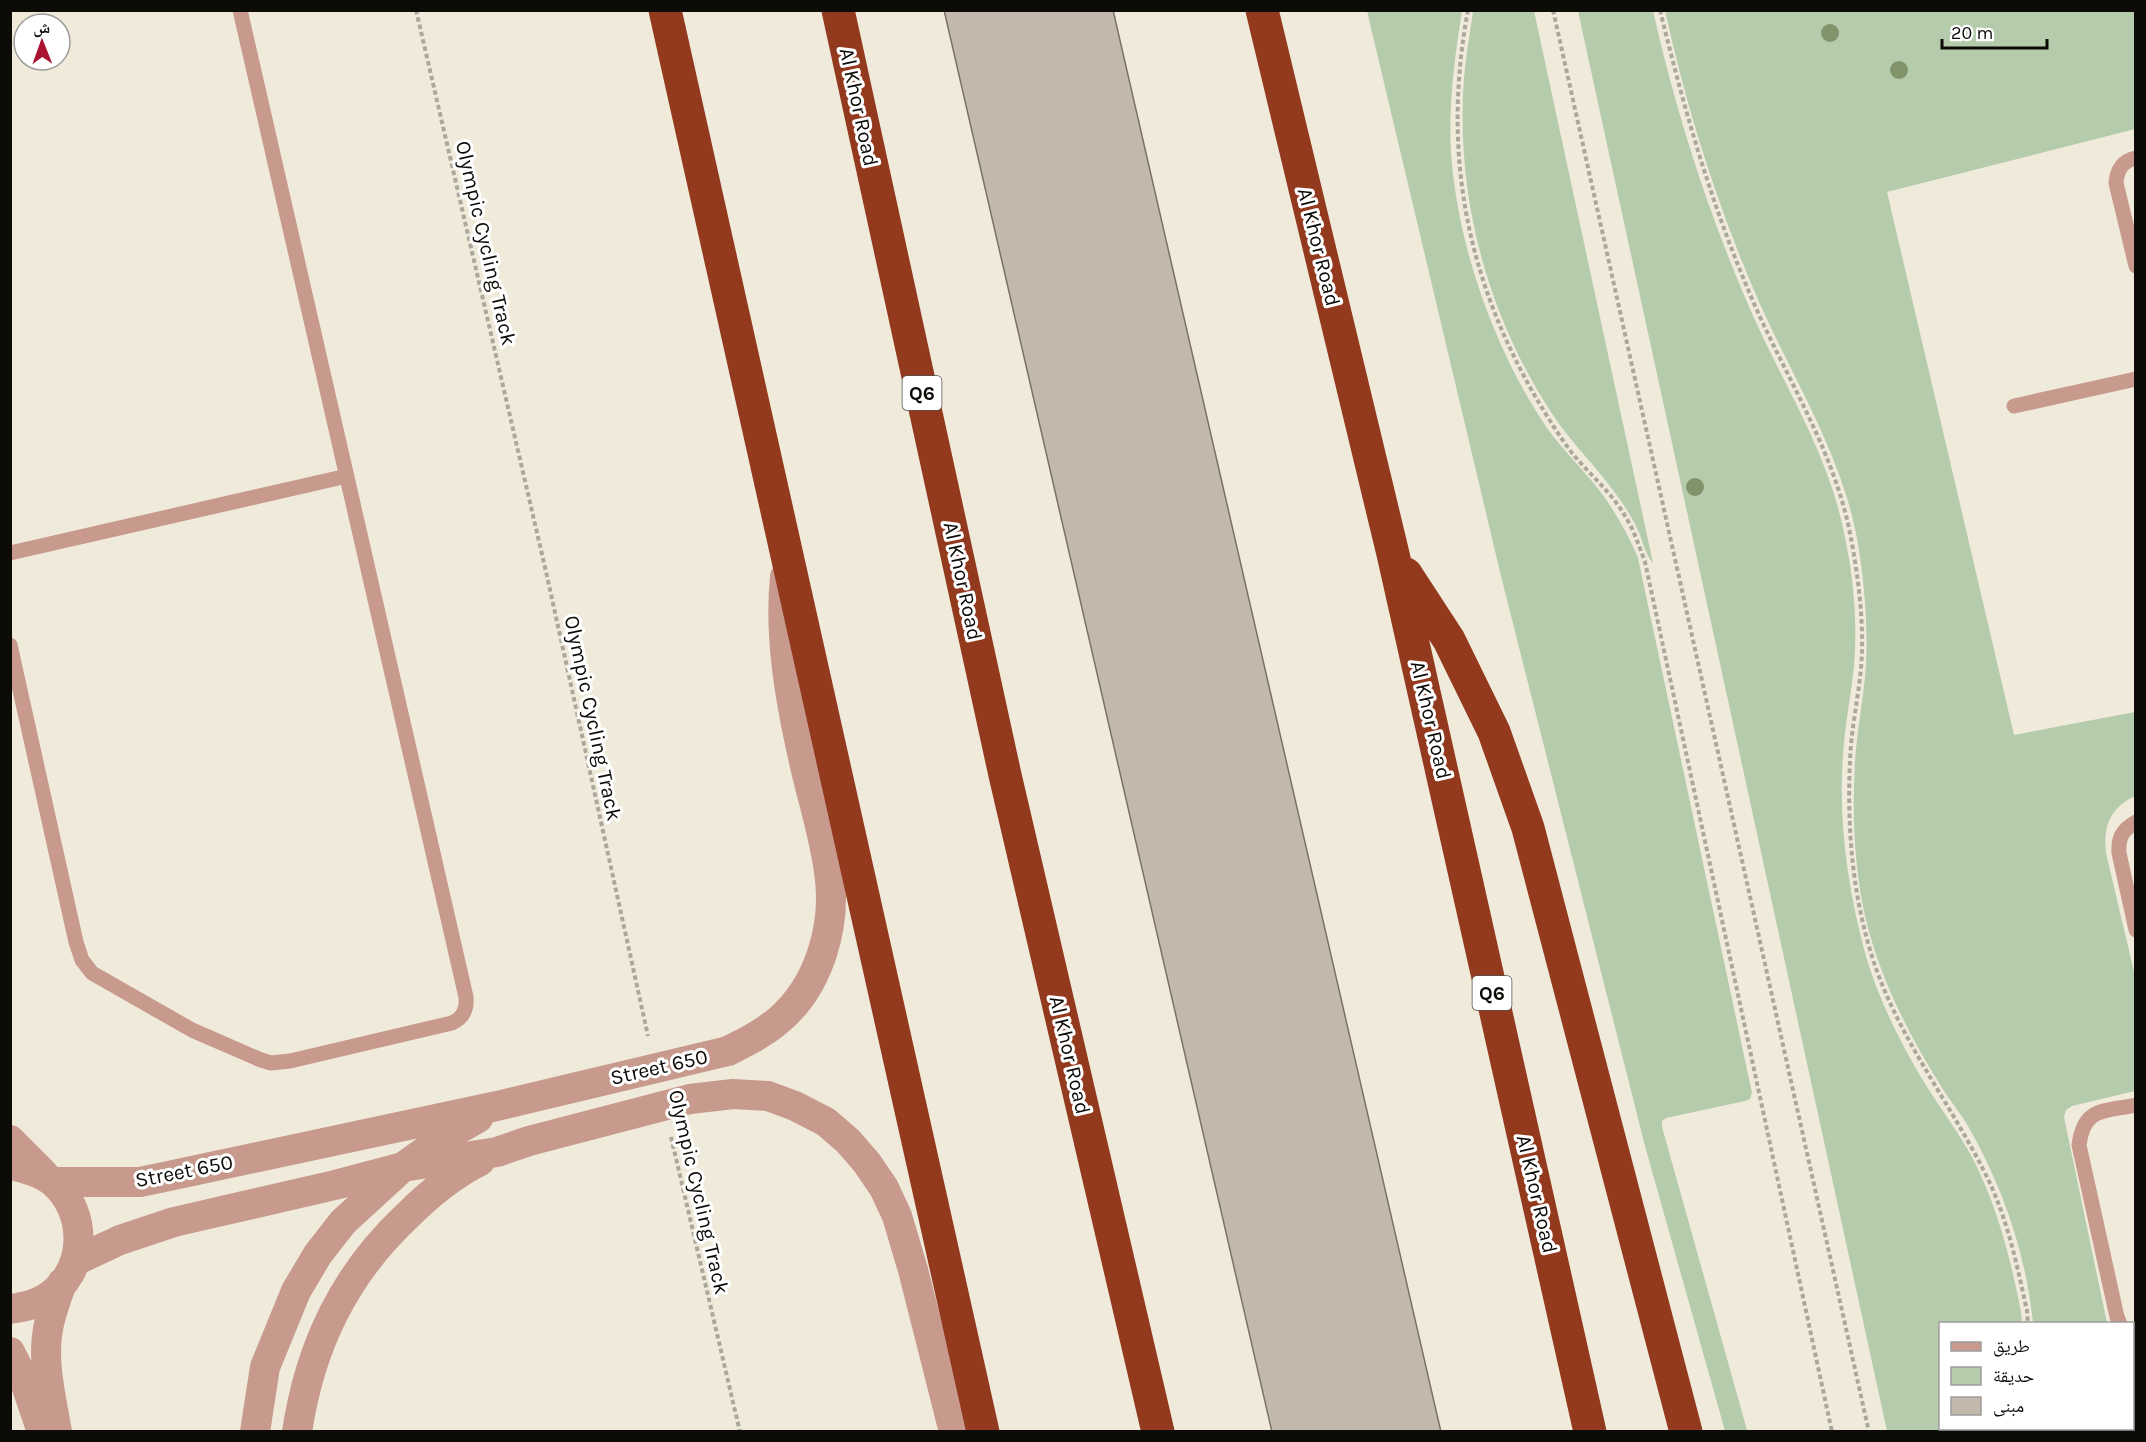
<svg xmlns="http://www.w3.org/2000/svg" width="2146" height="1442" viewBox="0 0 2146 1442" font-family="Karla,'Noto Naskh Arabic',sans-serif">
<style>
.green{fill:#b4cbac}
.building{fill:#c2b9ac;stroke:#7b7266;stroke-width:1.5}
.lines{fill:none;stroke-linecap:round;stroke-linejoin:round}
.path{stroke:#aca79b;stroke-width:4;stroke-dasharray:4.5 3;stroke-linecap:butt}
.lane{stroke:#c79a8d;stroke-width:15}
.street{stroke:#c79a8d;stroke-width:30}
.highway{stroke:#93391e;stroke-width:33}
.tree{fill:#80936b}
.labels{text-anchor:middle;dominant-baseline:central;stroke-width:6;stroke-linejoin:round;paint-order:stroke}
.shield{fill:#fff;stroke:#565451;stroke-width:1.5}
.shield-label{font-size:20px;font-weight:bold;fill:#0d0b07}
.street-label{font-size:21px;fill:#0d0b07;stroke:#fff}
</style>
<rect width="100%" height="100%" fill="#f0eadb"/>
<!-- green -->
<path class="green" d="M1367,11H1462C1454,62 1447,113 1452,165C1461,255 1496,353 1547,428C1565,453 1587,473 1605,498C1618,517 1629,536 1638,558L1752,1093L1750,1099L1745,1101L1666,1118L1662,1121V1127L1747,1430L1725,1431L1645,1146L1500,572Z
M1473,11H1534L1653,563C1645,555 1642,537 1636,526C1629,512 1619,498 1609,485C1592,462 1571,442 1555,418C1488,319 1455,197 1464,78C1466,56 1470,33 1473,11Z
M1578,11H1653C1678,121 1713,229 1760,331C1791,397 1828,457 1843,528C1853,573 1858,619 1854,666C1851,695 1845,725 1843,755C1838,822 1848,889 1865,953C1877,996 1899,1040 1922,1079C1939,1107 1959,1132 1974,1161C1998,1208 2011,1261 2021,1312L2022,1323L1940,1324V1428H2026V1431H1887Z
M1665,11H2135V129L1887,192L2014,735L2135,712V796C2110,808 2103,826 2106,853L2135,976V1091L2072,1106L2066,1110L2064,1117L2107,1323H2033C2026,1254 2003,1187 1968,1126C1960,1112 1949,1100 1941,1086C1910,1037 1883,984 1868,928C1854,874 1852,817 1855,762C1857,729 1864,697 1866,665C1868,621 1864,576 1856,533C1839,450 1793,378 1759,302C1718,208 1687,110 1665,11Z
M2133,1350H2135V1431H2038V1428H2132Z"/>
<!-- building -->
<path class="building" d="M944,10H1113L1441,1432H1272Z"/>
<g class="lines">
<!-- path -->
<path class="path" d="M416,10L547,576L648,1036
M1468,10C1438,170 1474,310 1564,442C1582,469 1609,488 1625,516C1634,530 1639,546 1645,562L1832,1432
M1553,10L1869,1432
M1660,10C1683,105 1709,197 1747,287C1780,368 1830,441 1849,528C1857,568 1863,611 1862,651C1861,688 1851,725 1850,761C1847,826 1852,891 1871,953C1895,1033 1948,1099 1985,1173C2007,1216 2017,1265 2027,1311L2028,1324
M671,1137L740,1432
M2032,1428V1432"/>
<!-- lane -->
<path class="lane" d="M2136,158C2122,161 2117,170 2116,183L2136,266
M2014,406L2136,379
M10,553L347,476
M10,645L76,942L82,960L92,973L192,1030L261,1060L271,1063L290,1061L452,1023C464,1017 467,1009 466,997L240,10
M2136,822C2122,830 2118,838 2119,853L2136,930
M2120,1324L2117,1317L2079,1145C2084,1107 2103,1112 2136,1105
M2132,1336L2136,1337"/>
<!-- street -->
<path class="street" d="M10,1140L43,1173
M10,1165C25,1168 41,1172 53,1182C89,1213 87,1273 46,1298C35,1305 23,1307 10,1309
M54,1182H140L164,1177L497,1106L728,1051C746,1042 764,1033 779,1020C820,985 837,924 829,872C824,833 811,795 803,757C790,699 779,636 785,577
M75,1261L120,1240L174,1222L335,1185L403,1167L497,1152L529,1141L690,1099L733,1094L768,1096L795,1106L826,1122L848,1141L867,1163L884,1188L897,1216L913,1270L954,1432
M10,1352L25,1382L42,1432
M57,1432C51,1396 41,1359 49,1324C52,1310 57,1297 62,1283
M255,1432L265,1367L296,1291L318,1254L343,1222L403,1167L445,1137L478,1118
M297,1432C310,1346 344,1275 407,1216C429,1194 452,1175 480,1161"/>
<!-- highway -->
<path class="highway" d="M665,10L983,1432
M838,10L1005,775L1158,1432
M1262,10L1393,554L1590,1432
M1406,574L1449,640L1494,732L1528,828L1686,1432"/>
</g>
<!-- trees -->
<g class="tree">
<circle cx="1830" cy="33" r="9"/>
<circle cx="1899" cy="70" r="9"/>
<circle cx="1695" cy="487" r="9"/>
</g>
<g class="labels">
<!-- shield labels -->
<g class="shield">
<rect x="902.5" y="376" width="39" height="34" rx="4.5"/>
<rect x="1472.5" y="976" width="39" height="34" rx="4.5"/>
</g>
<g class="shield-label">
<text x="922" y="393">Q6</text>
<text x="1492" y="993">Q6</text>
</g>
<!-- street labels -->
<g class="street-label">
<text transform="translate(859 107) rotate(78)">Al Khor Road</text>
<text transform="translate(486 243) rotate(77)">Olympic Cycling Track</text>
<text transform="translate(1319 247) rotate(76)">Al Khor Road</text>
<text transform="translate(963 581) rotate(78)">Al Khor Road</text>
<text transform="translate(593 718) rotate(78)">Olympic Cycling Track</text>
<text transform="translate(1431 720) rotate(77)">Al Khor Road</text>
<text transform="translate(1070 1055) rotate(77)">Al Khor Road</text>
<text transform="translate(659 1067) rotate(-13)">Street 650</text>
<text transform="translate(184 1171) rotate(-11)">Street 650</text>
<text transform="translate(699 1192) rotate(77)">Olympic Cycling Track</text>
<text transform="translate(1537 1194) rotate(77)">Al Khor Road</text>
</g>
</g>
<!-- border -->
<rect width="2146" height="1442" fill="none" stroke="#0d0b07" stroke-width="24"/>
<!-- legend -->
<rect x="1939" y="1322" width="195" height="108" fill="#ffffff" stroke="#9e9d9c" stroke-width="1.5"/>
<rect x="1951" y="1342" width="30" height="9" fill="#c79a8d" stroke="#9e9d9c" stroke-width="1.5"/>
<text x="1993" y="1352" font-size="18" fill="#0d0b07">طريق</text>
<rect x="1951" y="1367" width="30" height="18" fill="#b4cbac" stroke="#9e9d9c" stroke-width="1.5"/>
<text x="1993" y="1382" font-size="18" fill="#0d0b07">حديقة</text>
<rect x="1951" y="1397" width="30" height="18" fill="#c2b9ac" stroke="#9e9d9c" stroke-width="1.5"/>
<text x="1993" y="1412" font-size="18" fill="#0d0b07">مبنى</text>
<!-- north arrow -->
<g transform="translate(42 42) rotate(359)"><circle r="28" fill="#ffffff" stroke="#9e9d9c" stroke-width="1.5"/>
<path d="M0-4.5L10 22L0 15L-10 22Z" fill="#aa1431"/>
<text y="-9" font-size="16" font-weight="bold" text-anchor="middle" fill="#0d0b07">ش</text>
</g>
<!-- scale -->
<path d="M1942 39v9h105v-9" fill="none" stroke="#0d0b07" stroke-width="3"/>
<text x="1951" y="39" font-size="18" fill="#0d0b07" stroke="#ffffff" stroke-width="4.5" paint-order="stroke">20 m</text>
</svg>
